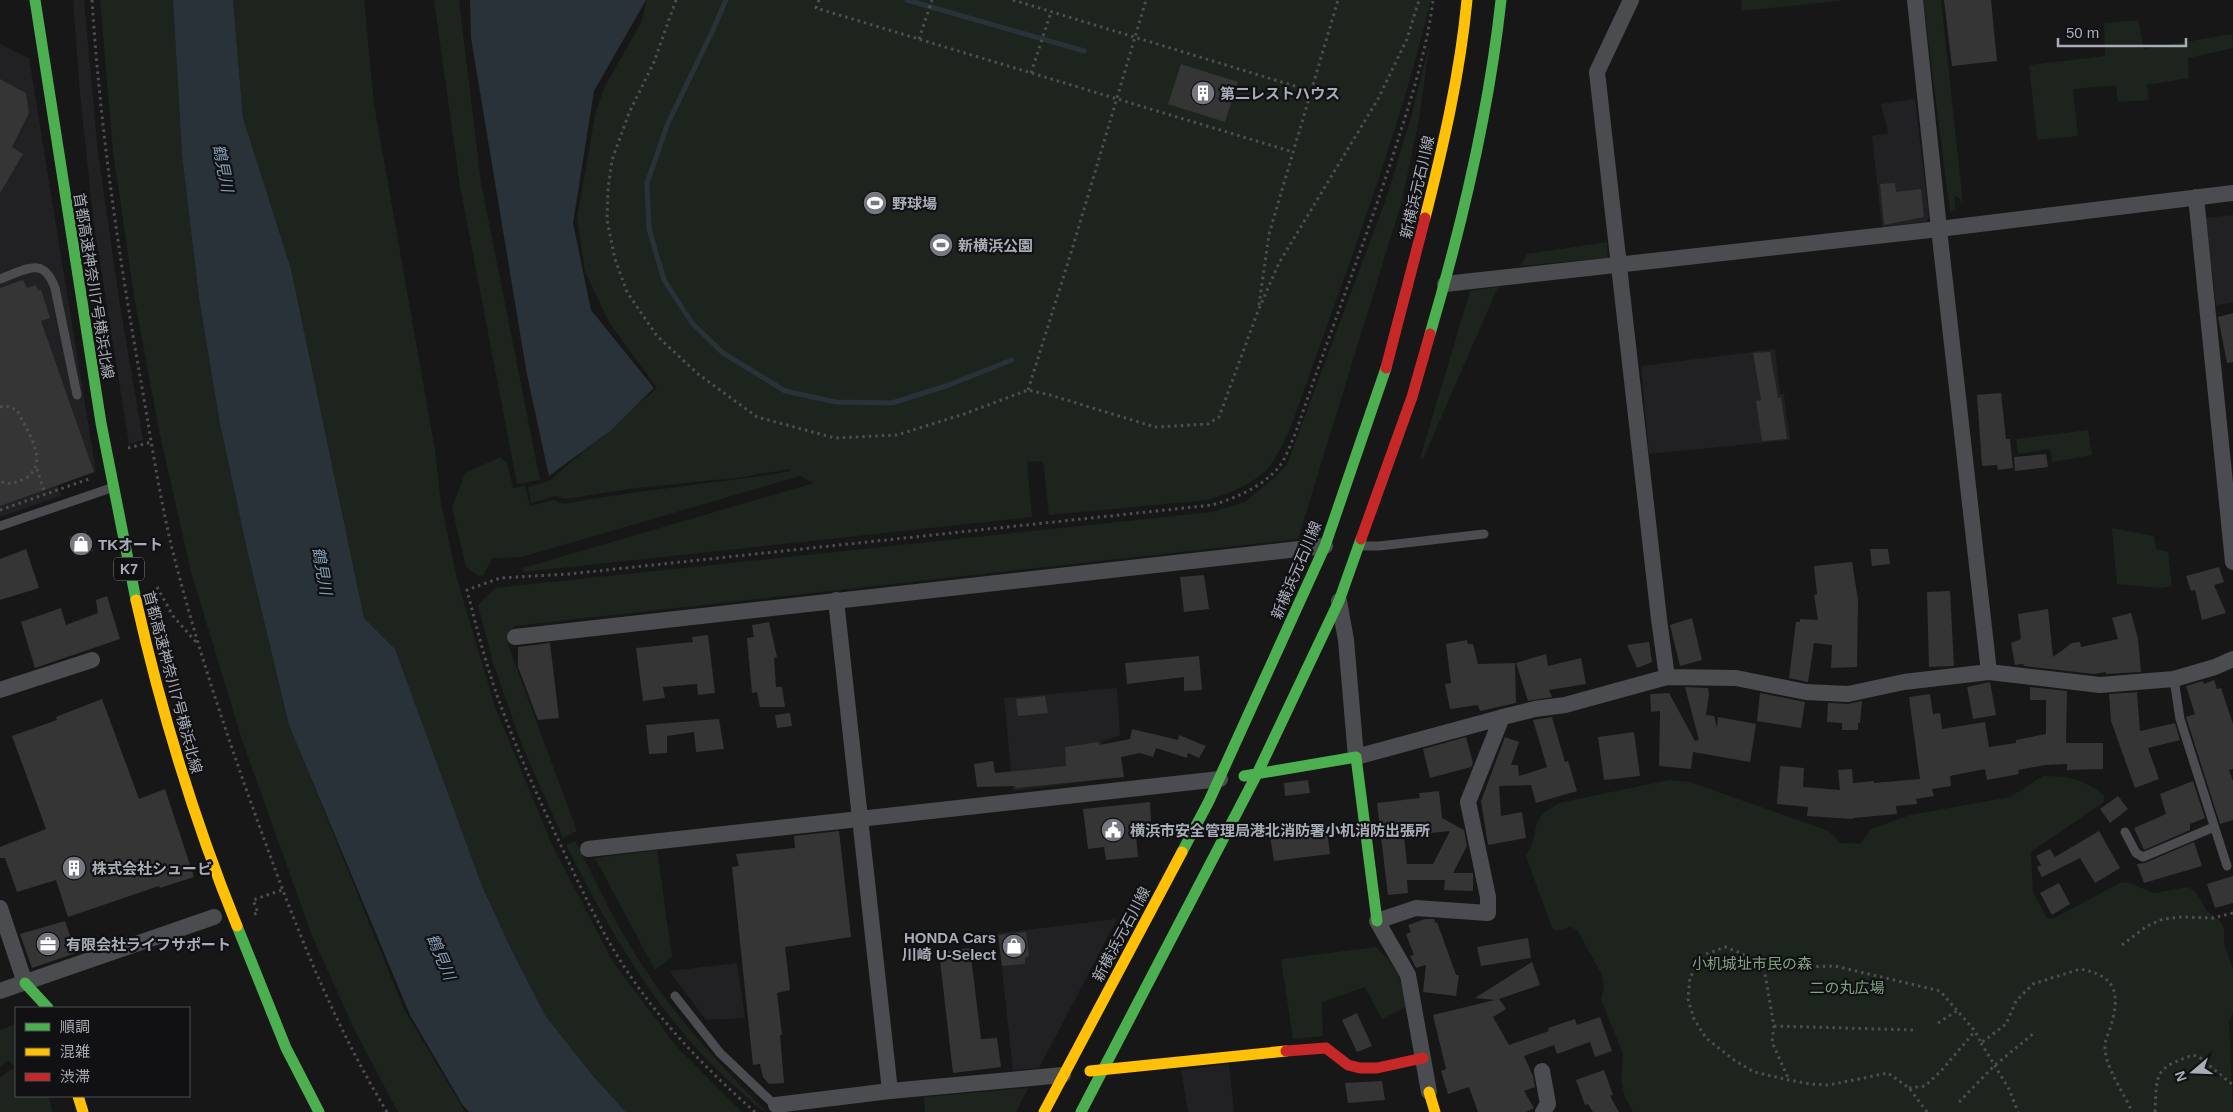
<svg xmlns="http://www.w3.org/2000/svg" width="2233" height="1112" viewBox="0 0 2233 1112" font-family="Helvetica,'Noto Sans JP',sans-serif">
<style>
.built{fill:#212123}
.green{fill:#1d241e}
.water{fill:#2a3239}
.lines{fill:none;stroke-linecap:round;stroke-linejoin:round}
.stream{stroke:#2a3239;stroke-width:5}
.building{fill:#353536;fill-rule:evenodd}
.path{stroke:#4d4e52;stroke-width:3;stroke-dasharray:2.5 4;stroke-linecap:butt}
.lane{stroke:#4b4c50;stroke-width:9}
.street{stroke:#4b4c50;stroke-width:16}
.fast{stroke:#4caf50;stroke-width:11}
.slow{stroke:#ffc107;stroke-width:11}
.jam{stroke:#c62828;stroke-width:11}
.fast-bridge{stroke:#4caf50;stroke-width:11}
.slow-bridge{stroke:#ffc107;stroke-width:11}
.labels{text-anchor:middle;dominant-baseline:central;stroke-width:4.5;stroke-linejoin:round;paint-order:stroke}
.shield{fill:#111113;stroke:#7b7e86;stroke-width:1}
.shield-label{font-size:14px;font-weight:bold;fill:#a8adb8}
.poi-label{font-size:15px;font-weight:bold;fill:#a8adb8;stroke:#111113;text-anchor:start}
.street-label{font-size:15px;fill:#a8adb8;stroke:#111113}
.park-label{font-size:15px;fill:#7fa381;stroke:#111113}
.water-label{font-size:16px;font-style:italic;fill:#7f9bb3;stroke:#111113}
</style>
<rect width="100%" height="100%" fill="#171717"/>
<!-- built -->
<path class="built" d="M73,0H84L98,153L120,305L143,440L129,444L94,225L80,94Z
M0,44L29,58L96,472L57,485L61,496L0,517Z
M1915,99L1929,217L1926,222L1882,227L1872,136L1888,133L1881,104Z
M2233,215V303L2216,305L2205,218Z
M1775,349L1780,394H1784L1790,440L1649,454L1641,366Z
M1117,688L1120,736L1102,741L1105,779L1013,791L1004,698Z
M1117,919L1039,1068L1013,1070L998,933Z
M737,963L745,1018L706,1020L669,971Z
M1229,1064L1234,1112H1188L1181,1070Z"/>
<!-- green -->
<path class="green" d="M100,0H173L182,155L199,298L220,424L248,554L289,724L404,1009L465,1112H398L356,1033L312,936L242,740L191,572L160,435L135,302L113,151Z
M233,0H364L374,104L435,450L441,504L457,579L495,707L553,847L613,962L676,1046L742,1112H626L593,1076L545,1015L511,949L482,886L395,649L364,618L291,269L243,118Z
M434,0H459L481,183L540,480L517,484L460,186Z
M646,0H1431C1396,145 1341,284 1292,424C1286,437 1280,451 1272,463C1258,483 1230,493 1208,500L1049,515L1043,461L1027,462L1032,517L524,572L523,568L814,483L800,476L522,557L493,558L483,575L479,576L466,567L452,508L465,473L500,457L507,463L513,488L525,486L530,506L554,500L563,504C639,490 715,484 791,471L789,469L743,477L628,489L566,499L555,496L531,503L528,487L549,481L657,388L610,324L585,272L577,218L596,110L606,84L642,21Z
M1741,0H1847L1742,11Z
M1923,0H1941L1963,203L1957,196L1954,197L1956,210L1950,212Z
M2138,20L2144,49L2232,34L2233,48L2188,58L2189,78L2147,85L2149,100L2118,102L2116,85L2073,89L2078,136L2037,140L2029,65L2105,56L2104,23Z
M1430,42L1419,119L1402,201L1298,539L514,626L507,642L577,831L563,838L521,743L493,662L478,605L495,588L1212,512L1245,502L1275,477L1287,464L1387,196L1411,117Z
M1607,242L1608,258L1520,266L1527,254Z
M1498,287L1423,459L1420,458L1470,291Z
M2088,430L2092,455L2052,462L2050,449L2018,454L2016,439Z
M2112,528L2154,536L2156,549L2168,552L2172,586L2159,588L2117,584Z
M2043,776C2069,776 2084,779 2104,796V802L2035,849L2031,853L2033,892L2047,918L2052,919L2122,882L2129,883L2154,893L2188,887L2196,892L2206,910L2221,922L2224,929V943L2233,969V1012L2229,1022L2233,1112H1633L1625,1097L1621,1081L1623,1054L1601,999L1604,987L1602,975L1578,931L1571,927L1557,931L1552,928L1526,856L1533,842L1536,826L1543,813L1559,803L1669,780L1690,782L1829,831L1841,843L1860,844L1871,829L1910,815L2010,797Z
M575,841C593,875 608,910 628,942C667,1008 713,1059 767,1112C757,1109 746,1096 738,1089C662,1023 610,933 566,845Z
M657,850L672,957L655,970L595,858Z
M1376,947C1396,966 1402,979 1407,1006L1382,1019L1365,987L1322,1002L1323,1036L1293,1039L1281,959Z
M16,1024V1096H49L52,1112H0V1077L15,1067L8,1060L0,1067V1030Z
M1028,1088L1016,1112H925L924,1097Z"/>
<!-- water -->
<path class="water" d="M173,0H233L243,118L291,269L364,618L395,649L482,886L511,949L545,1015L593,1076L626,1112H469L462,1104L410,1015L289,725L248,554L220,424L199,298L182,155Z
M470,0H646L594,91L573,223L591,310L654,388L611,430L549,476L527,375L471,38Z"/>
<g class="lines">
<!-- stream -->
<path class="stream" d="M726,0L712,32L668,123L647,183L649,229L664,280L692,323L723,353L785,391L836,402L892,403L946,386L1012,360
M907,0L1084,51"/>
</g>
<!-- building -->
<path class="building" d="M1944,0H1991L1997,61L1952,66Z
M1181,64L1238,82L1225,122L1168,104Z
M0,79L26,93L29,113L12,147L23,154L0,193Z
M1895,183L1896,192L1921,189L1924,217L1884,225L1880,184Z
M23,280L27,288L36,285L38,291L41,289L50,318L41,321L94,472L0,506V288Z
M2233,313V362L2227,363L2218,317Z
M1770,352L1778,398L1781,397L1787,439L1762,441L1756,401L1761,400L1753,353Z
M2001,393L2006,439H2010L2013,468L1998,470L1997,465L1982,466L1977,395Z
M2046,454L2048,467L2015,471L2014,457Z
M86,531L93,551L75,556L69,537Z
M26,549L39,588L0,600V559Z
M1870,549H1888L1890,564L1872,566Z
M1852,562L1858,600L1857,667L1831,668L1832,645L1814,643L1808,682L1789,678L1796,622H1800V619L1818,620L1814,595L1817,594L1814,566Z
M2219,567L2224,582L2214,585L2226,613L2202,620L2195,590L2191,591L2186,576Z
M1204,575L1209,609L1184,612L1180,577Z
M1950,591L1954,666L1929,667L1927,592Z
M107,596L120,639L35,668L21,622L61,608L66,625L98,613L96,600Z
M2048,609L2053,657L2072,643L2080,642L2081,647L2118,639L2112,618L2131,613L2138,639L2141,672L2106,674V672L2094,674L2024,666L2023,664L2015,665L2011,643L2021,639L2018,614Z
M1692,618L1702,660L1680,666L1670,625Z
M769,622L777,657L774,658L776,687H782L785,707H760L757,692L752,693L747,638L754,637L752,625Z
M708,635L715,693L698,695L697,684L663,687L665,698L643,701L636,648L693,642L692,637Z
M1467,640L1468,644H1473L1478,664L1515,663L1516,703L1480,711L1478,705L1450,709L1445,684L1451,683L1446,644Z
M1649,642L1652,662L1637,668L1627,645Z
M550,643L559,718L538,720L518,667V647Z
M1546,654L1548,666L1581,658L1586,684L1549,690L1552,697L1528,701L1516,663Z
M1199,656L1202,690L1184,691V677L1127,684L1125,663Z
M2214,680L2217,689L2221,688L2233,724V769L2229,770L2233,781V820L2220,824L2186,717L2195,714L2186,686L2203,681L2204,684Z
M1990,682L1996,715L1973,719L1967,687Z
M1685,687L1708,688L1709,694L1706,715L1714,716L1717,728L1718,717L1756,724L1750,762L1693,752L1691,769L1659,766L1660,711L1651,712L1650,694L1669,693L1695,741L1699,740Z
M2030,687L2067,691L2066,743H2103V769L2067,770V764L2045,765L2018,770L2019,774L1987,780L1985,769L1950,776L1951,786L1932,789L1934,796L1916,799L1917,804L1896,806L1897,814L1853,818V819L1807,816L1808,807L1777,804L1780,766L1804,768L1803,787L1840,790L1838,770L1852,769L1853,783L1874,781V783L1920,779L1909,697L1930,694L1933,714L1940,713L1942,729L1985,722L1989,747L2016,743V740L2046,734V700H2030Z
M2141,692L2137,693L2140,731L2175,723L2180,740L2148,748L2159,779L2135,788L2111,721L2109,694Z
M1760,693L1805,702L1801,728L1757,721Z
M1045,696L1048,713L1018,716L1016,699Z
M102,699L139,799L165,789L194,877L160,888L159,886L68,917L56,880L17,892L5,858H0V847L46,829L12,736L57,720L56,717Z
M1862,701L1860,723H1858V730H1842V723L1827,722L1828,703L1848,704Z
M790,713L792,726L777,728L775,715Z
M1552,717L1565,762L1568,761L1577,791L1536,803L1531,785L1499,786L1501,816L1522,812L1526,838L1488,845L1481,801L1505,737L1519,742L1511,765H1518L1519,776L1547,767L1533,720Z
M719,719L724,749L696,752L693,721Z
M693,721L694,732L667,736V753L649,754L646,725Z
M1132,729L1178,740L1179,735L1206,746L1199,758L1188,753L1187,758L1156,748L1153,757L1140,753L1121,757L1124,777L1015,788V786L977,787L974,764L993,761L995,773L1066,766L1065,747L1099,742V745L1130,739Z
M1634,732L1640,776L1604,780L1598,737Z
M1466,737L1473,763L1471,767L1430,778L1423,749Z
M1308,780L1310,793L1285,796L1284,783Z
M2193,781L2205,818L2190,824V830L2144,850L2134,828L2166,814L2160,794Z
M1439,791L1442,818L1464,830L1467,846L1453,873H1473V891L1444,890L1445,880H1407L1408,893L1388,895L1377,803L1420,798L1419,793ZM1450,831L1433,864H1407L1404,836Z
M2118,796L2128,809L2110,823L2100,809Z
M1150,802L1151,821L1135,824L1138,857L1106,860L1104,847L1088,849L1083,809Z
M1326,823L1330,854L1274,861L1269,830Z
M839,831L851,937L785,947L790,990L777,993L782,1035H780L784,1083L769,1084L763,1077L760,1064L753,1065L732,867L739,866L736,854L795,848L794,836Z
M2099,831L2120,868L2095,883L2080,858L2042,877L2037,867L2041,865L2036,856L2050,849L2055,857Z
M2194,842L2202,866L2144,883L2137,864L2145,863Z
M2233,876V903L2215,908L2207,884Z
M2059,883L2070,904L2052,915L2040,893Z
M1425,919H1434L1435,923L1437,922L1456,975H1459L1456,996L1423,992L1426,965L1416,968L1410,956L1414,955L1406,934L1411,932L1408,925Z
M65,921L76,953L32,968L20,934Z
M1026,932L1029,956L1025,958V964L1002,966L998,935Z
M1528,938L1531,958L1481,966L1477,947Z
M970,948L981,1039L997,1038L1001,1067L953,1073L939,952Z
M1532,962L1540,985L1496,1000L1475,998Z
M1499,999L1506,1009L1493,1017L1509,1045L1549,1031L1548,1028L1575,1019L1577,1025L1600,1017L1612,1051L1595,1057L1590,1042L1557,1054L1554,1045L1524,1056L1533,1076L1535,1087L1524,1091L1534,1108L1526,1112H1478L1469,1087L1448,1094L1441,1071L1446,1069L1433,1015Z
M1357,1013L1372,1046L1357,1052L1342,1020Z
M1604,1070L1613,1095L1610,1096L1619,1112H1593L1588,1104L1585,1105L1576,1080Z
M1382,1081L1385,1100L1348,1103L1345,1083Z"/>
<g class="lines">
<!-- path -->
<path class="path" d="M92,0C100,126 118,251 140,376C151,438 160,503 176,564C199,653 228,739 259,825C294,923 333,1023 387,1112
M676,0L654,62L629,113L612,160L608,189L607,220L615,259L627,292L657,336L698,374L757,417L835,438L897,435L964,414L1028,390L1050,395L1155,427L1208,424L1219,417L1258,311L1279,263L1378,99L1407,39L1419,0
M819,0L816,8L1293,152
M1013,0L1311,91
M919,39L932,0
M1031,73L1051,12
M1259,305L1269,234L1338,0
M1028,390L1074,243L1146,0
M0,407L6,406L17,410C27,431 53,466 22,480C15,483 8,485 0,481
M128,448L152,442
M37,469L45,494
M0,510L89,479
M157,587L173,616L196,642
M254,914L258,913L253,900L282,890
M2122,945L2147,926L2163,919L2182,917L2213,918L2233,913
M1764,968L1774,1026L1772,1042L1789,1080
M1938,1023L1958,1010
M1774,1026L1913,1030
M1981,1043L2009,1089L2018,1112
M1909,1088L1925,1086L1941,1071L1975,1031
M1959,1102L1994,1066L2034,1033
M755,1112C701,1065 648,1009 612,947C591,911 574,873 556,835C536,793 517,750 501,706C487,669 477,629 467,590L500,578L569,574L1212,505C1236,498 1262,487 1279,467C1286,458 1291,443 1296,432C1328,337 1365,243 1396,146C1411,99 1427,50 1433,0
M1927,1112L1909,1088L1888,1073L1829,1085L1810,1084L1789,1080L1754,1072L1734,1060L1706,1038L1694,1019L1688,999L1690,977L1707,954L1725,947L1741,953L1764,968L1835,966L1940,991L1975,1031L1981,1043L2006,1024L2016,1001L2033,984L2080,969C2119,976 2120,996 2110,1029C2108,1035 2104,1042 2105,1048C2106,1070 2124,1092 2132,1112
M2155,1112C2157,1072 2154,1069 2193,1055L2199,1057L2233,1085"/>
<!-- lane -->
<path class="lane" d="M0,279C26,270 43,255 55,288L77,395
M0,526L111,488
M1361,546H1379L1484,534
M2174,679L2180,719L2227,866
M2125,832L2136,853L2143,857L2214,827
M675,996L720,1053L778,1108"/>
<!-- street -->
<path class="street" d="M1631,0L1597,72L1659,619L1667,677
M1915,0L1939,229L1989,672
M2196,197L2233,562
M1445,284L1939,229L2233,193
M836,600L890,1091
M1339,601L1346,640L1356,757L1507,716L1535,709L1565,705L1667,677L1736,678L1806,692L1848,694L1904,682L1989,672L2100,685L2174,679L2215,667L2233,659
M515,637L1325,546
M0,690L92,660
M588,849L1220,779
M0,908L25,983
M0,991L214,917
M1542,1071L1548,1104L1543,1112
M1429,1092L1408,975L1377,921L1416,908L1488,913V897L1468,802L1502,717
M776,1105L890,1091L1063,1075"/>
<!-- fast -->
<path class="fast" d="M1430,334C1462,225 1489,112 1501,0
M1244,776L1356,757L1377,921
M1182,852L1209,801L1325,546L1386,368
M25,983L48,1008
M1081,1112L1257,774L1339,601L1361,539"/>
<!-- slow -->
<path class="slow" d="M1425,218C1443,147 1460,74 1467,0
M1090,1071L1286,1051
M1429,1092L1435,1112
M78,1096L83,1112
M1044,1112L1182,852"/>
<!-- jam -->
<path class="jam" d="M1386,368L1425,218
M1361,539L1412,397L1430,334
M1286,1051L1326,1048L1348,1065L1360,1068H1377L1423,1058"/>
<!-- fast-bridge -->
<path class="fast-bridge" d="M35,0L101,423L136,600
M237,926L286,1048L319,1112"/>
<!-- slow-bridge -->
<path class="slow-bridge" d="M136,600C161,711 194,820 237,926"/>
</g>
<!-- icons -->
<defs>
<g id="building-disc" transform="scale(1.25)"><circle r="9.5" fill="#757880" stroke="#111113"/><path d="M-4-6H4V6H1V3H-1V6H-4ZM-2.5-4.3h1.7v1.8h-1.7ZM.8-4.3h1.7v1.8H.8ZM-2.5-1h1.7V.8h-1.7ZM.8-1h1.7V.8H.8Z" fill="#fff"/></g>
<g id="stadium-disc" transform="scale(1.25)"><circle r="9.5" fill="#757880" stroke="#111113"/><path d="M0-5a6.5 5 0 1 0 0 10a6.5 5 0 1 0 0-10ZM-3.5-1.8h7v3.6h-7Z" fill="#fff"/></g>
<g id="shop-disc" transform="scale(1.25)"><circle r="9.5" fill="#757880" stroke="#111113"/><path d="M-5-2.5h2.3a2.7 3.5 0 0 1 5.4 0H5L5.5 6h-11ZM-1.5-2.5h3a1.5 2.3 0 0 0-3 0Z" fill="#fff"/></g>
<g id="civic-disc" transform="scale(1.25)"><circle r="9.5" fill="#757880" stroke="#111113"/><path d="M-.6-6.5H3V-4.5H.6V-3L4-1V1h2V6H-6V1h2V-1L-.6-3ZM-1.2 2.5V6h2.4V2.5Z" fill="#fff"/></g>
<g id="office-disc" transform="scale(1.25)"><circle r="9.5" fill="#757880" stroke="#111113"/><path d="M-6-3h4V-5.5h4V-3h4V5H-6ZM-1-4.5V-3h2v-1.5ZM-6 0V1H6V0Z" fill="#fff"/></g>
</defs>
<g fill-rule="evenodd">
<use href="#building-disc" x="1203" y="93"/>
<use href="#stadium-disc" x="875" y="203"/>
<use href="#stadium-disc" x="941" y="245"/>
<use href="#shop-disc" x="81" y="544"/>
<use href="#civic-disc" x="1113" y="830"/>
<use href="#building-disc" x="74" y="868"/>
<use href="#office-disc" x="48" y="944"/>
<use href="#shop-disc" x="1014" y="946"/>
</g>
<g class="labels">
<!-- shield labels -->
<rect class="shield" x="114" y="557.5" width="30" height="23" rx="4"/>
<g class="shield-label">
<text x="129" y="569">K7</text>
</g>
<!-- poi labels -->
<g class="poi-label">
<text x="1220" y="93">第二レストハウス</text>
<text x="892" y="203">野球場</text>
<text x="958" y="245">新横浜公園</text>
<text x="98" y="544">TKオート</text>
<text x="1130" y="830">横浜市安全管理局港北消防署小机消防出張所</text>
<text x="92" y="868">株式会社シュービ</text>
<text x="996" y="937" text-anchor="end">HONDA Cars<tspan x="996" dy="17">川崎 U-Select</tspan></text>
<text x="66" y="944">有限会社ライフサポート</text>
</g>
<!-- street labels -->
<g class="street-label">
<text transform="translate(1417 187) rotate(-77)">新横浜元石川線</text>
<text transform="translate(94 286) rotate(81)">首都高速神奈川7号横浜北線</text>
<text transform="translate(1296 570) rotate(-67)">新横浜元石川線</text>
<text transform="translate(173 682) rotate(75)">首都高速神奈川7号横浜北線</text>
<text transform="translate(1121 934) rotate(-62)">新横浜元石川線</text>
</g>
<!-- park labels -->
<g class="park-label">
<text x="1752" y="963">小机城址市民の森</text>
<text x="1847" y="987">二の丸広場</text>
</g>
<!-- water labels -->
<g class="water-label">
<text transform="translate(223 168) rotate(79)">鶴見川</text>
<text transform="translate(322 571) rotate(80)">鶴見川</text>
<text transform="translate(441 957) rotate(67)">鶴見川</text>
</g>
</g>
<!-- legend -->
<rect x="15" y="1007" width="175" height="90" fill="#111113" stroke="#4d4f55"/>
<rect x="25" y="1023" width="25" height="8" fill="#4caf50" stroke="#4d4f55"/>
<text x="60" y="1032" font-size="15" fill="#a8adb8">順調</text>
<rect x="25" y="1048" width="25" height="8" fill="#ffc107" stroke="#4d4f55"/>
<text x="60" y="1057" font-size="15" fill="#a8adb8">混雑</text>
<rect x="25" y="1073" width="25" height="8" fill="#c62828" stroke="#4d4f55"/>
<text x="60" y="1082" font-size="15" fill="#a8adb8">渋滞</text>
<!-- north arrow -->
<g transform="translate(2193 1072) rotate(251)" stroke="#111113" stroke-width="4" paint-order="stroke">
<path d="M0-4L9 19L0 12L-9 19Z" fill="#a8adb8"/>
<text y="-8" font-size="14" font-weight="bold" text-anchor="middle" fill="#a8adb8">N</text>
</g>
<!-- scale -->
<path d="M2058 38v8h128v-8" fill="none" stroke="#a8adb8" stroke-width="2.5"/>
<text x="2066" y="38" font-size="15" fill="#a8adb8" stroke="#111113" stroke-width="4" paint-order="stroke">50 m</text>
</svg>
